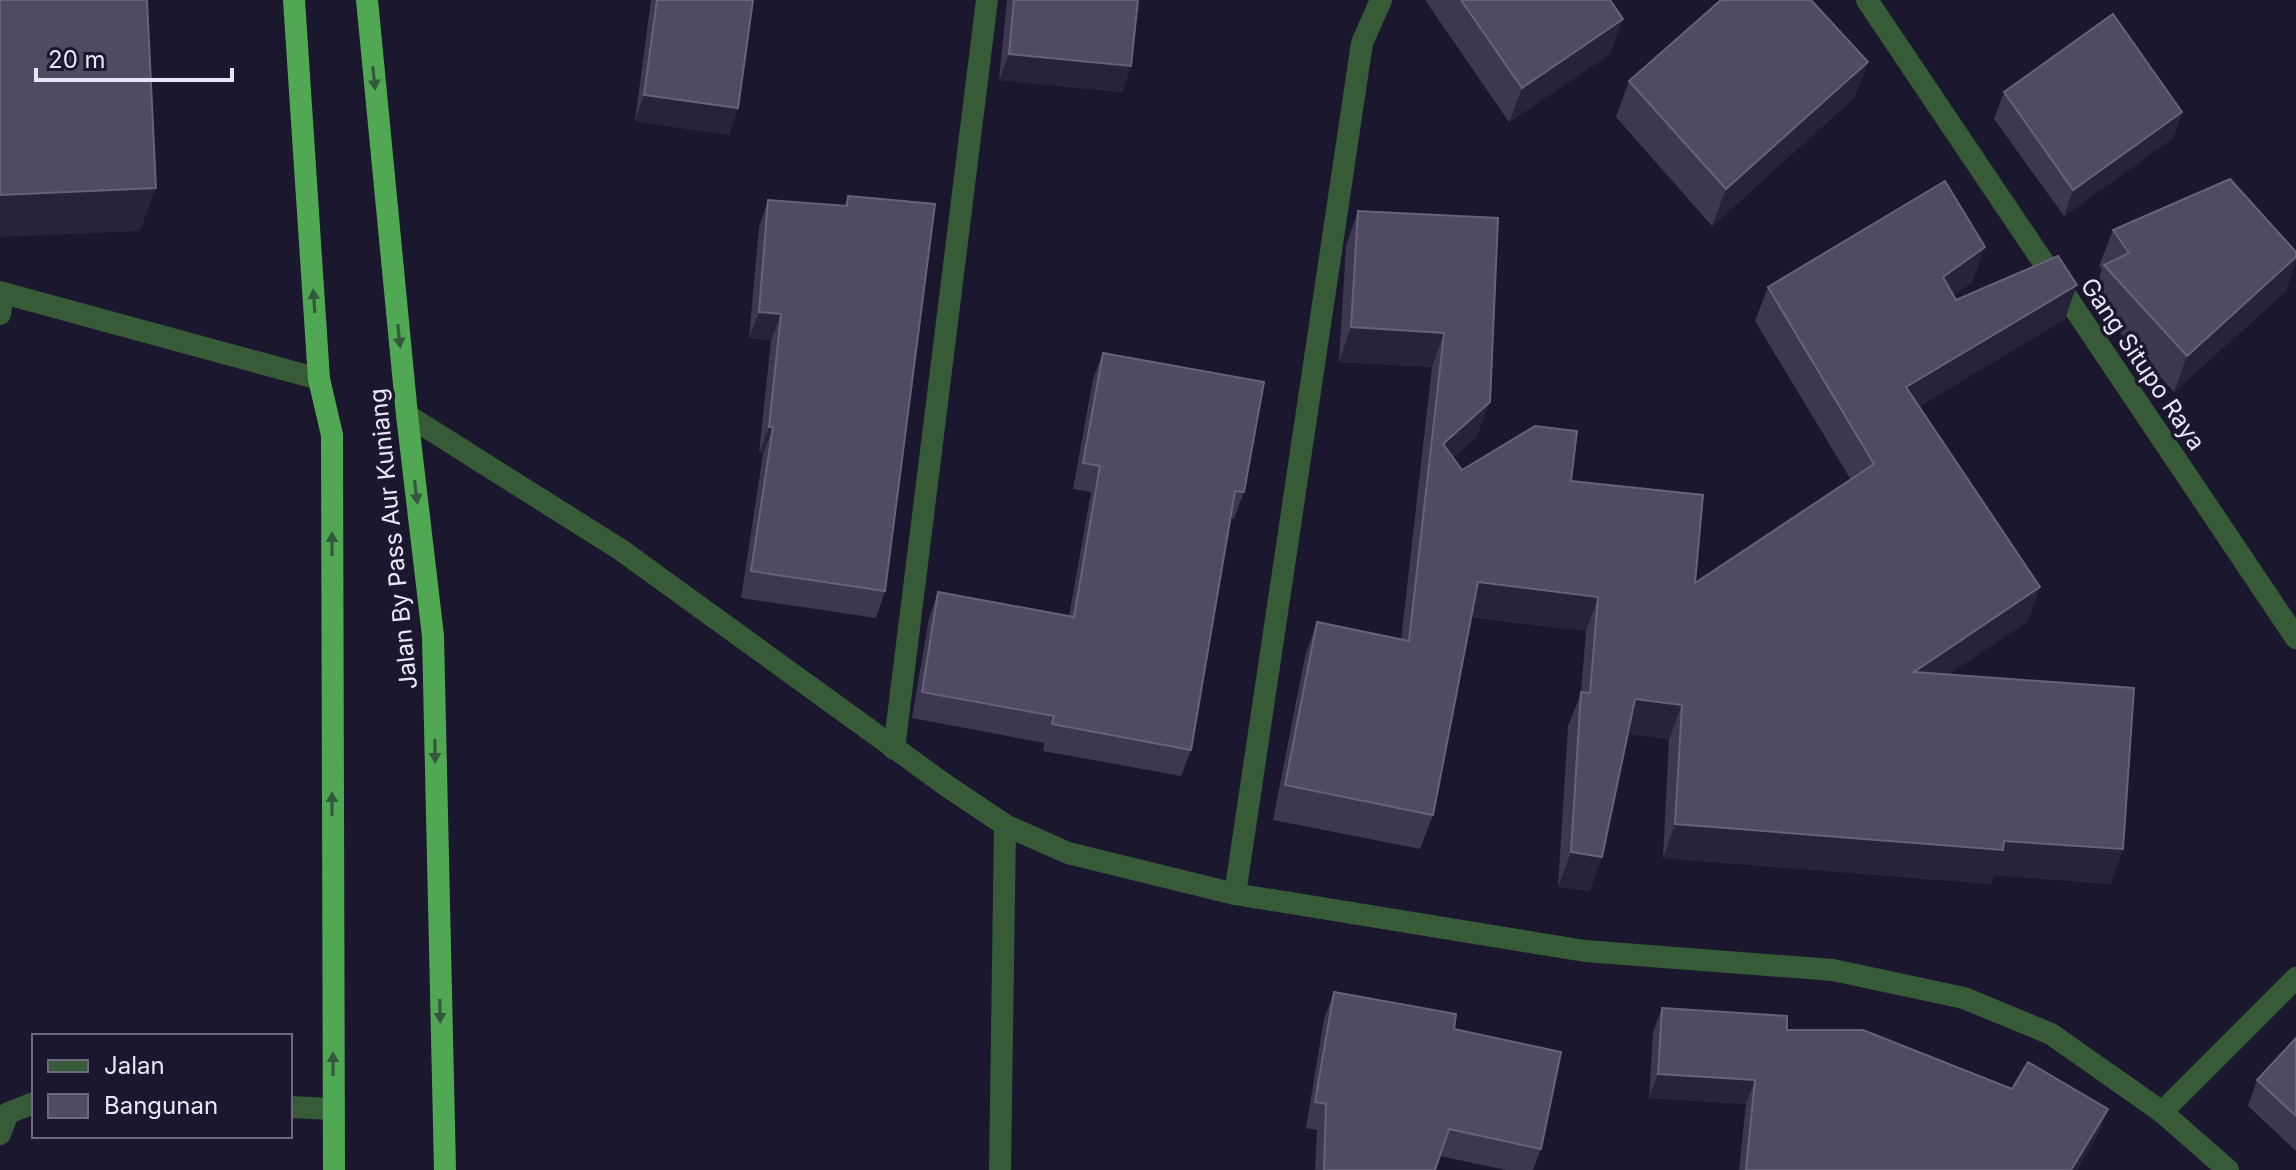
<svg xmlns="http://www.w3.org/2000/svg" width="2296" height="1170" viewBox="0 0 2296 1170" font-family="Inter,sans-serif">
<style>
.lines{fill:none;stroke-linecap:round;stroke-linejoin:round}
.service{stroke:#365b36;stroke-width:22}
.minor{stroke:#365b36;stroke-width:22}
.tertiary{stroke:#365b36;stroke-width:22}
.trunk{stroke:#50a852;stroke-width:22}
.wall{fill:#3b3850}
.shaded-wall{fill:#26233b}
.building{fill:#4e4b62;stroke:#666379;stroke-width:2}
.oneway{fill:#33583e}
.labels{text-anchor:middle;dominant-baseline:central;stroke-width:7;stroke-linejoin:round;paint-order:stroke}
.street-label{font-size:24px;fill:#e8e7f8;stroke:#1b172e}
</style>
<rect width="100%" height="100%" fill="#1b172e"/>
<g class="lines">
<!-- service -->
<path class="service" d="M290,1107L333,1109
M0,1134L8,1113L34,1103"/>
<!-- minor -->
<path class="minor" d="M1867,0L2296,638
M0,314L3,293
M894,749L987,0
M1235,894L1362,43L1381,0
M2162,1112L2296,978
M1000,1170L1005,825"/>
<!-- tertiary -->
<path class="tertiary" d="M0,292L319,379
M407,415L621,550L947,786L1005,825L1068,853L1235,894L1585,951L1833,970L1964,998L2051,1034L2162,1112L2228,1170"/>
<!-- trunk -->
<path class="trunk" d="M294,0L319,379L332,435L334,1170
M367,0L407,415L433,636L445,1170"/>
</g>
<!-- wall -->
<path class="wall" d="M651,0H753L738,108L729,135L635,121Z
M1007,0H1138L1131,66L1122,92L999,80Z
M1425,0H1610L1623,19L1610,54L1509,122Z
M1868,62L1854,98L1712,226L1616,117L1629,81Z
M2004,92L2182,112L2173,138L2064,216L1994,119Z
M848,196L885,591L876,618L741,598L763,454L759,453L771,340L749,338L759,227L768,200L844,206Z
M1358,211L1498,218L1477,436L1453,458L1462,470L1571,481L1695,583L1851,480L1755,321L1768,287L1973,281L1953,295L1956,300L2065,319L1919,406L2028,621L1949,674L2111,884L1994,875L1991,884L1663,858L1669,739L1628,734L1590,891L1558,887L1568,726L1581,693L1586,631L1471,617L1433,815L1420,849L1273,820L1305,656L1317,622L1401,640L1432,367L1339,362L1346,245Z
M2113,230L2286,291L2174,392L2091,301L2102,270L2099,266Z
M1103,353L1244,492L1234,519L1230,518L1191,750L1181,776L1043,751L1044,743L912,718L929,618L938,592L1069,616L1091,492L1073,489L1093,379Z
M1334,992L1454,1029L1541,1149L1533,1170H1506L1440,1156L1435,1170H1315L1317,1130L1306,1128L1324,1019Z
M1662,1008L1787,1030L2012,1089L2108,1109L2099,1132L2077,1170H1739L1746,1104L1649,1098L1653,1032Z
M2296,1038V1151L2248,1106L2257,1080Z"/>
<!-- shaded-wall -->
<path class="shaded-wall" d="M1623,19L1610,54L1509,122L1522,88Z
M1009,54L1131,66L1122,92L999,80Z
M1868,62L1854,98L1712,226L1726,189Z
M644,95L738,108L729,135L635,121Z
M2182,112L2173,138L2064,216L2073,190Z
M156,188L140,231L0,237V195Z
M1985,247L1973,281L1931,311L1943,277Z
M2296,257V262L2286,291L2174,392L2187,356Z
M2077,285L2065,319L1894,422L1906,387Z
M759,312L781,314L771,340L749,338Z
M1351,327L1444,333L1432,367L1339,362Z
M1490,402L1477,436L1430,478L1443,444Z
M769,427H773L763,454L759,453Z
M1478,582L1598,597L1586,631L1465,616Z
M2040,587L2028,621L1902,706L1914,672Z
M1635,699L1682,705L1669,739L1622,733Z
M1675,824L2004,841L2123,849L2111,884L1994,875L1991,884L1663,858Z
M1571,852L1602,857L1590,891L1558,887Z
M1658,1074L1755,1080L1746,1104L1649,1098Z
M2108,1109L2099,1132L2077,1170H2071Z"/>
<!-- building -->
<path class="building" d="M0,0H147L156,188L0,195Z
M657,0H753L738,108L644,95Z
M1014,0H1138L1131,66L1009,54Z
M1461,0H1610L1623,19L1522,88Z
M1721,0H1811L1868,62L1726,189L1629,81Z
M2113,14L2182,112L2073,190L2004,92Z
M2230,179L2296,252V257L2187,356L2104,265L2129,253L2113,230Z
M1945,181L1985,247L1943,277L1956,300L2058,256L2077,285L1906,387L2040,587L1914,672L2134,688L2123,849L2004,841L2003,850L1675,824L1682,705L1635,699L1602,857L1571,852L1581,692L1590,693L1598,597L1478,582L1433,815L1285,785L1317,622L1409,641L1444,333L1351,327L1358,211L1498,218L1490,402L1443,444L1462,470L1535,426L1577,431L1571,481L1703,495L1695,583L1874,464L1768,287Z
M848,196L935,204L885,591L751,571L773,427H769L781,314L759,312L768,200L847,206Z
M1103,353L1264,382L1244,492L1235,491L1191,750L1052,724L1054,716L922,692L938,592L1074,617L1100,466L1083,463Z
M1334,992L1456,1014L1454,1029L1561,1052L1541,1149L1449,1129L1435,1170H1324L1326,1104L1315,1102Z
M1662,1008L1787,1016V1030H1863L2012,1089L2028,1062L2108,1109L2071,1170H1746L1755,1080L1658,1074Z
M2296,1038V1116L2257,1080Z"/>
<!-- one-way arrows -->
<defs><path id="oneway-solid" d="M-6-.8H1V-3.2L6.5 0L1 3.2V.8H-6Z" transform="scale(2)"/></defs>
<g class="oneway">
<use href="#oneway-solid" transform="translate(374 78) rotate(84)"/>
<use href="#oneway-solid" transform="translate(314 301) rotate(-94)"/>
<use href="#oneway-solid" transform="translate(399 336) rotate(84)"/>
<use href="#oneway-solid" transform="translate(416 492) rotate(83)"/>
<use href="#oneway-solid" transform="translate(332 544) rotate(-90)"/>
<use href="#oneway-solid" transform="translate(435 751) rotate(89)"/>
<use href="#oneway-solid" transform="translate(332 804) rotate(-90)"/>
<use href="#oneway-solid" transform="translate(440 1011) rotate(89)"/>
<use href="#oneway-solid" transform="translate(333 1064) rotate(-90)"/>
</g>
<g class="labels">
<!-- street labels -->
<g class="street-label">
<text transform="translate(2143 364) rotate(56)">Gang Situpo Raya</text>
<text transform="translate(393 539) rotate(-96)">Jalan By Pass Aur Kuniang</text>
</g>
</g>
<!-- legend -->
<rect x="32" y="1034" width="260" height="104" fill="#1b172e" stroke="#6d6a7f" stroke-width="2"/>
<rect x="48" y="1060" width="40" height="12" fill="#365b36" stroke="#6d6a7f" stroke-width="2"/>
<text x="104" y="1074" font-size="24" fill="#e8e7f8">Jalan</text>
<rect x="48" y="1094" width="40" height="24" fill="#4e4b62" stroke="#6d6a7f" stroke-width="2"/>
<text x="104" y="1114" font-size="24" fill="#e8e7f8">Bangunan</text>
<!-- scale -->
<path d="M36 68v12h196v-12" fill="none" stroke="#e8e7f8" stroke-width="4"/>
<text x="48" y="68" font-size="24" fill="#e8e7f8" stroke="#1b172e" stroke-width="6" paint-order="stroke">20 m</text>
</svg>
